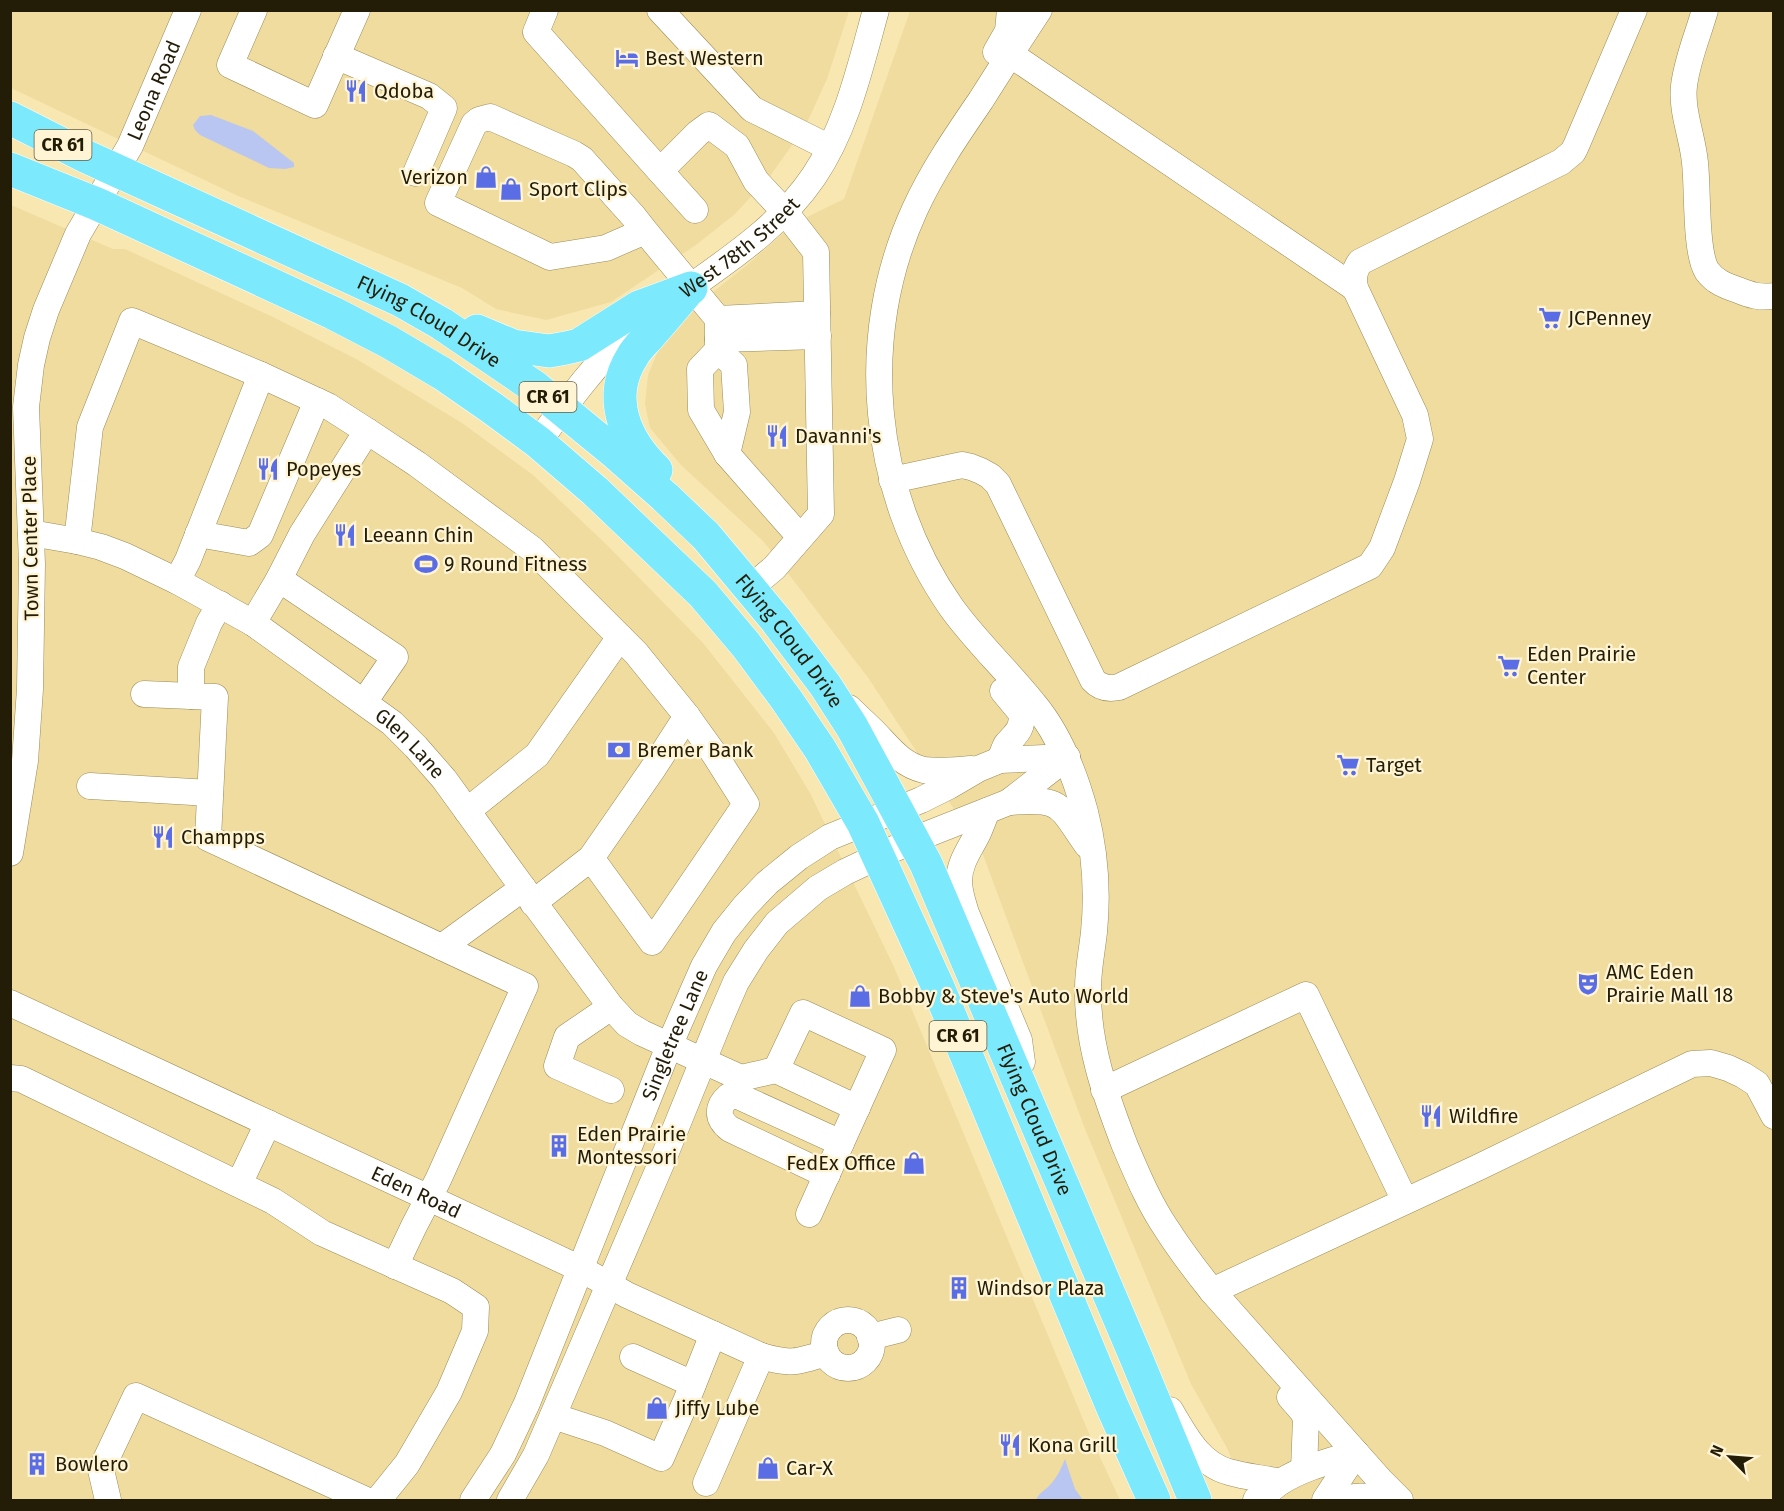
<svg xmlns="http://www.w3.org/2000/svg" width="1784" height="1511" viewBox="0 0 1784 1511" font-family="'Fira Sans',sans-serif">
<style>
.built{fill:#efdc9e}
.water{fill:#bac6f2}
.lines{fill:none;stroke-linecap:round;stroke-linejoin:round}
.minor-casing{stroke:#9b8b58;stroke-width:27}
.major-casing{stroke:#fff;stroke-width:34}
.minor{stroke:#fff;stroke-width:26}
.major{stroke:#7ce9fc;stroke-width:33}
.labels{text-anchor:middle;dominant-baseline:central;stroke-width:4.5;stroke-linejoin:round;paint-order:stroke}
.shield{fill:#fff5d5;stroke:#655e46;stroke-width:1.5}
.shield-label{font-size:18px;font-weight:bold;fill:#231d08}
.poi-label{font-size:20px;fill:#231d08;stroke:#fff5d5;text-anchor:start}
.street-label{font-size:20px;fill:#231d08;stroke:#fff5d5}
</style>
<rect width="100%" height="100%" fill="#f8e7b1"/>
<!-- built -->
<path class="built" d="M10,11H849L827,79L805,127L770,176L735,214L696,245L611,302L546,320L496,309L462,288L236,195L11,88Z
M910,11H1773V1500H1249L1227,1448L1191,1384L1085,1129L982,852L869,679L764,542L681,465L650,428L645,404L648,375L663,339L695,306L746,266L795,223L844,199Z
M11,205L113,249H125L275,318L358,360L462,423L533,475L607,545L703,643L774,733L810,793L894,967L1090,1436L1120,1500H11Z"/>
<!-- water -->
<path class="water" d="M211,115L253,131L294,163V167L285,169L269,168L200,135L195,130L193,125L200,116Z
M1065,1459L1075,1489L1083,1500H1036C1039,1493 1044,1491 1049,1486C1057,1478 1061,1469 1065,1459Z"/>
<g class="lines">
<!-- minor casing -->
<g class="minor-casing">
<g id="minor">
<path d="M254,10L230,65L315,105L357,10"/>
<path d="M545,10L536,32L660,171L698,133L709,125L737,146L756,181L785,212L816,252L821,514L774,568L750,588"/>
<path d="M660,10L752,109L830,148"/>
<path d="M1039,10C1019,40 1000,70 981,100C957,135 933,170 915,209C856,337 871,492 951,607C976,642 1008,671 1034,704C1059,734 1075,775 1085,812C1095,851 1098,892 1094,932C1092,951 1088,969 1088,988C1087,1044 1105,1094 1125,1146C1137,1174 1149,1203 1166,1228C1180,1250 1196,1271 1212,1291L1380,1480L1400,1500"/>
<path d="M1705,10C1698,35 1687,60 1684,86C1681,111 1693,138 1695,163C1698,188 1695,252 1707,271C1715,282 1726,286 1738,290C1750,295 1760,298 1774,296"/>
<path d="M996,52L1008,31L1010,10"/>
<path d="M1010,54L1355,288"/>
<path d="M336,56L429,96L444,108L416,173"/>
<path d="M660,171L695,210"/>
<path d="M645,231L634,217L582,159L574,154L490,117L479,120L474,124L438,203L550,257L606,248L645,231L718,319V350L700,369L701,410L727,454L800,537"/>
<path d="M718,319L817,314"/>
<path d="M718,339L818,336"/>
<path d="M718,350L734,365L737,412L727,454"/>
<path id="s1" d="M538,442C565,406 591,368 625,337C686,283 767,246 814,176C847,127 860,67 876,10"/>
<path d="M892,480L962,465L971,467L981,471L990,476L998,484L1093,680C1100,688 1109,689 1119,687L1370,566L1382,548L1407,481L1420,439L1415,415L1355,288C1353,277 1354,271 1360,262L1561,162L1573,152L1576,146L1634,10"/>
<path id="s2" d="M31,533L77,541L101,547L125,556L177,581L253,623L392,723L416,747L444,779L523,888L611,1007L627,1024L642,1033L741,1078L776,1070L857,1108"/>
<path d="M198,534L249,543L260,535L317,401"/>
<path d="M77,541L90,427L132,321L261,375"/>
<path d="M279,579L395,657L364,702"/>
<path d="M177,581L188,560L261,375L328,406L367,431L417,464L532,549L636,653L687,716L715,755L746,804L652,942L591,858L533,903"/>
<path d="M220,604L209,623L191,667V696L215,697L208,838L525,986L438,1180L414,1226L395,1266"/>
<path d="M253,623L279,579L302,534L367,431"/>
<path d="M144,694L191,696"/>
<path d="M849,708C857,716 865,723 873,731C888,746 901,765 924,770C940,772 956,770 971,769"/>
<path d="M1000,760C1002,755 1004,749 1006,745C1016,733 1022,731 1022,714L1003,691"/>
<path d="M90,786L210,793"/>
<path d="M1009,802C1063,798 1058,804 1087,845"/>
<path d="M467,811L537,755L620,637"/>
<path d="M987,811C984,818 981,826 978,833C970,849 959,863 959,881C959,892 963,903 966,913L1019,1040L1022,1062"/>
<path id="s3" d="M10,853L25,761L30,689L32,564L26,407L31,365L37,338L46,310L78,234L130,146L188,10"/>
<path d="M591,858L654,767L687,716"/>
<path d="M442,947L523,888"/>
<path id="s4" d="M10,1003L429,1198L581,1269L627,1295L761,1356C790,1365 798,1362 826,1353"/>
<path d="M776,1070L803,1013L883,1050L809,1214"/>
<path d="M10,1078L21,1079L273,1201L322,1233L452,1291L476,1307L475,1331L449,1392L407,1464L378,1500"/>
<path d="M611,1090L557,1066L567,1037L611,1007"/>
<path d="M1104,1090L1306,995L1405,1201"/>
<path d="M827,1175L730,1129C717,1119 716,1107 729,1096H738L841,1143"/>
<path d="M239,1184L268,1123"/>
<path d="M1212,1291L1477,1168L1692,1064L1711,1063L1728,1068L1743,1075L1757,1084L1774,1116"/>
<circle cx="848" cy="1344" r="24"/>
<path d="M870,1337L898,1330"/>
<path d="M633,1357L693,1384"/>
<path d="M1290,1397L1303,1412L1306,1419L1304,1469"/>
<path d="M1170,1410C1185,1435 1199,1464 1229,1472C1246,1477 1263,1478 1280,1482"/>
<path d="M553,1416L605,1433L661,1458L690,1392L713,1334"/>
<path d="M706,1483L761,1356"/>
<path d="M108,1500L101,1470L136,1396L366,1500"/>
<path id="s5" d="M473,1500L503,1454L527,1403L669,1046L704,966L724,932L745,906L767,883L799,857L830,837L921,800L949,786L978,769L1000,760L1067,757"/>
<path d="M510,1500L536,1455L666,1152L720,1019L736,982L756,950L777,923L818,888L845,872L913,840L1009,802L1067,757"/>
<path d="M1256,1500C1266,1495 1272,1487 1282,1481C1305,1467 1331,1461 1356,1453"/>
<path d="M1325,1500L1356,1453"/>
<path d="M1341,1500C1354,1496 1364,1495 1377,1500"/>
</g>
</g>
<!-- major casing -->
<g class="major-casing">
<g id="major">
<path id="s6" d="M10,118L87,157L400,300L442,324L536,388L613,451L665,497L706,536L776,620L825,685L852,727L926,864L1135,1355L1195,1500"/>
<path d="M10,169L97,204L333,313L389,342L443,374L492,408L538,442L595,491L703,594L746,645L786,699L820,749L863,823L938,987L1112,1406L1154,1500"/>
<path d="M477,331L513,346L549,351L566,348L579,345L639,307L691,288"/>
<path d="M656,470C624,439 607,397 632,357C636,349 644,342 650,335C663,320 676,305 689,289"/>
</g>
</g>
<!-- minor -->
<use href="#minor" class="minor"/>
<!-- major -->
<use href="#major" class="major"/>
</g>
<!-- icons -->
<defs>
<g id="hotel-bare" transform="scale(1.8)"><path d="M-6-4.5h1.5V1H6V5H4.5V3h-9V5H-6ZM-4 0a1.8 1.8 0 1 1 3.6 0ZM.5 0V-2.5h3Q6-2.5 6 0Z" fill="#5b6de4" stroke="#fff5d5" stroke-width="2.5" paint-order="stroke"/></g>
<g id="restaurant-bare" transform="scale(1.8)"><path d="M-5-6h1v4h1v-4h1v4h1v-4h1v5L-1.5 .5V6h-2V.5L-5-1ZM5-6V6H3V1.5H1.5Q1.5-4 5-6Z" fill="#5b6de4" stroke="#fff5d5" stroke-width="2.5" paint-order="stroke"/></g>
<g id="shop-bare" transform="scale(1.8)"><path d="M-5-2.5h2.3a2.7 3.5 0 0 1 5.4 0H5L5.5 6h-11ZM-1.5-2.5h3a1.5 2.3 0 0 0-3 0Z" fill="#5b6de4" stroke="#fff5d5" stroke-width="2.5" paint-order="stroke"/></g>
<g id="supermarket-bare" transform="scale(1.8)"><path d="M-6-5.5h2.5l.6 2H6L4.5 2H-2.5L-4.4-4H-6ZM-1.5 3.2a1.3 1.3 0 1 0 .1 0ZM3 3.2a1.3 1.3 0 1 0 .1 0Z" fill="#5b6de4" stroke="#fff5d5" stroke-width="2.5" paint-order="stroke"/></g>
<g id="stadium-bare" transform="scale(1.8)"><path d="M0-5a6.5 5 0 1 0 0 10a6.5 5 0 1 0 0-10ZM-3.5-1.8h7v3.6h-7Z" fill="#5b6de4" stroke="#fff5d5" stroke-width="2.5" paint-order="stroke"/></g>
<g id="bank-bare" transform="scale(1.8)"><path d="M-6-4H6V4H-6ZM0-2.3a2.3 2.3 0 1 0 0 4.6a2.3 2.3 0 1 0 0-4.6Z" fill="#5b6de4" stroke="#fff5d5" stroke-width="2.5" paint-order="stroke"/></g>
<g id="theatre-bare" transform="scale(1.8)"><path d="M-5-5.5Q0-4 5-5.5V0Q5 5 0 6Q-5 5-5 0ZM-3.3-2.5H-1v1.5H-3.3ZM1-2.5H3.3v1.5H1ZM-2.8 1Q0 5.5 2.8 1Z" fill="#5b6de4" stroke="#fff5d5" stroke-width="2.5" paint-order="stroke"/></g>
<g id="building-bare" transform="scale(1.8)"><path d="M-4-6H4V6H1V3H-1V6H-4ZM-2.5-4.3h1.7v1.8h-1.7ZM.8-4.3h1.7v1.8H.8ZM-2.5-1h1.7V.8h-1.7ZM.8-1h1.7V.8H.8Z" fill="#5b6de4" stroke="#fff5d5" stroke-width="2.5" paint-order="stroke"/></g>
</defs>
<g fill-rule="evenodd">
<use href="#hotel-bare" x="627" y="58"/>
<use href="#restaurant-bare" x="356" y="91"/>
<use href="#shop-bare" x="486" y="177"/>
<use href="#shop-bare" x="511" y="189"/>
<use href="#supermarket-bare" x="1550" y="318"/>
<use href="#restaurant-bare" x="777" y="436"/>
<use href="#restaurant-bare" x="268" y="469"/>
<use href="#restaurant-bare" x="345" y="535"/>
<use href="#stadium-bare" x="426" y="564"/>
<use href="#supermarket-bare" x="1509" y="666"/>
<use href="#bank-bare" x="619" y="750"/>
<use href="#supermarket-bare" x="1348" y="765"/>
<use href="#restaurant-bare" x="163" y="837"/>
<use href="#theatre-bare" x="1588" y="984"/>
<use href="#shop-bare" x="860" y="996"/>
<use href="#restaurant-bare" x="1431" y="1116"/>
<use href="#building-bare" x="559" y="1146"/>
<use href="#shop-bare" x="914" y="1163"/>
<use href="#building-bare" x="959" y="1288"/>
<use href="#shop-bare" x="657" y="1408"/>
<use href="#restaurant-bare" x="1010" y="1445"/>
<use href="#building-bare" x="37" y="1464"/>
<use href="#shop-bare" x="768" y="1468"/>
</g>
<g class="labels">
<!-- shield labels -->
<g class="shield">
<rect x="34.5" y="130" width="57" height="30" rx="4.5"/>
<rect x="519.5" y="382" width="57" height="30" rx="4.5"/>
<rect x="929.5" y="1021" width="57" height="30" rx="4.5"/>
</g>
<g class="shield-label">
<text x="63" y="145">CR 61</text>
<text x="548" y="397">CR 61</text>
<text x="958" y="1036">CR 61</text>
</g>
<!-- poi labels -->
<g class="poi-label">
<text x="645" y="58">Best Western</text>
<text x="374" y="91">Qdoba</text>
<text x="468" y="177" text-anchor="end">Verizon</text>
<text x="529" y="189">Sport Clips</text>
<text x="1568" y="318">JCPenney</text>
<text x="795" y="436">Davanni's</text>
<text x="286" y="469">Popeyes</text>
<text x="363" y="535">Leeann Chin</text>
<text x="444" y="564">9 Round Fitness</text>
<text x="1527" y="654">Eden Prairie<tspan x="1527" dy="23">Center</tspan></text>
<text x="637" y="750">Bremer Bank</text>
<text x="1366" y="765">Target</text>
<text x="181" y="837">Champps</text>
<text x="1606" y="972">AMC Eden<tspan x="1606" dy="23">Prairie Mall 18</tspan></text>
<text x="878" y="996">Bobby &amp; Steve's Auto World</text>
<text x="1449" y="1116">Wildfire</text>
<text x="577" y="1134">Eden Prairie<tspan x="577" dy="23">Montessori</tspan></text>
<text x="896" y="1163" text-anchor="end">FedEx Office</text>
<text x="977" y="1288">Windsor Plaza</text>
<text x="675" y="1408">Jiffy Lube</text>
<text x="1028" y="1445">Kona Grill</text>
<text x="55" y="1464">Bowlero</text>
<text x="786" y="1468">Car-X</text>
</g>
<!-- street labels -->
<g class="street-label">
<text stroke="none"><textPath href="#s3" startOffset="792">Leona Road</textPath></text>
<text stroke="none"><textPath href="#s1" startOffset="282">West 78th Street</textPath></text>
<text stroke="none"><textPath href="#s6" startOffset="466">Flying Cloud Drive</textPath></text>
<text transform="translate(30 538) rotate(-91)">Town Center Place</text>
<text stroke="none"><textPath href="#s6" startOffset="952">Flying Cloud Drive</textPath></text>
<text stroke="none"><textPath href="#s2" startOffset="440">Glen Lane</textPath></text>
<text stroke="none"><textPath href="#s5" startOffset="508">Singletree Lane</textPath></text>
<text stroke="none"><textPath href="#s6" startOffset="1492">Flying Cloud Drive</textPath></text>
<text stroke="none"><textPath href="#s4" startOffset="448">Eden Road</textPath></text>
</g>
</g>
<!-- border -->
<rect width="1784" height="1511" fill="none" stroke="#231d08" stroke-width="24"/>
<!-- north arrow -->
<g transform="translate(1730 1457) rotate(295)" stroke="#fff5d5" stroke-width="4.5" paint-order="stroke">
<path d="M0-4.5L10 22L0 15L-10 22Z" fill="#231d08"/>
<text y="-9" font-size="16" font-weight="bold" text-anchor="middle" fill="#231d08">N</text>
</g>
</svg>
